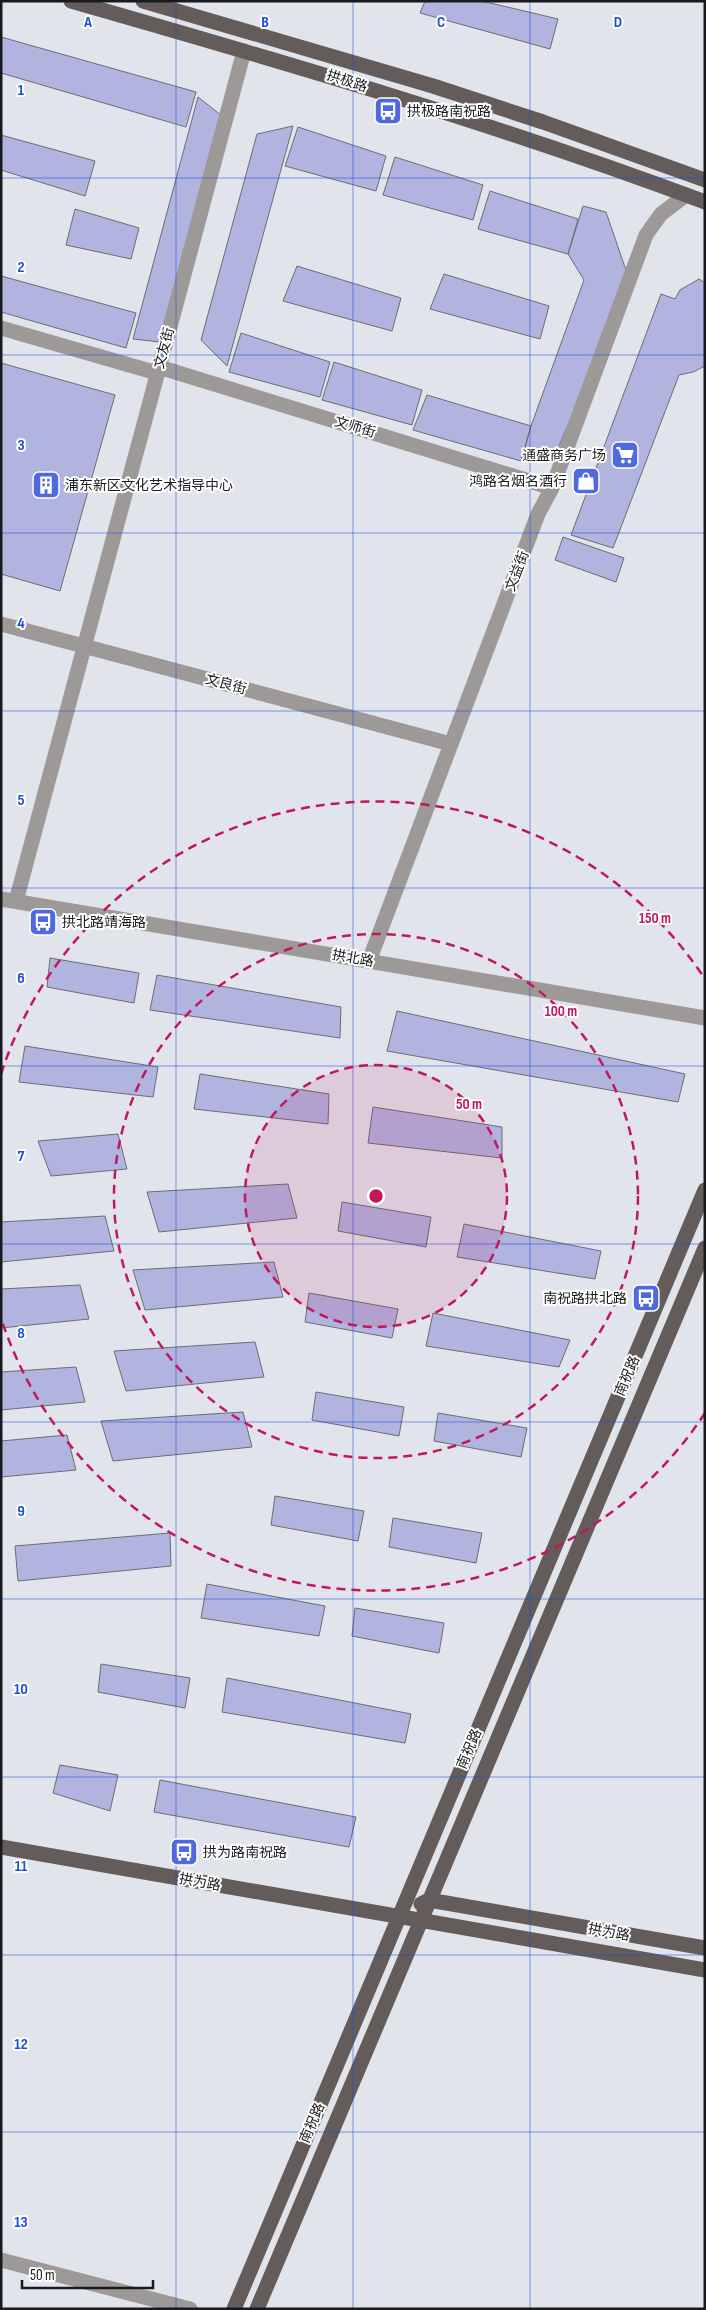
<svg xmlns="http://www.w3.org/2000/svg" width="706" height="2310" viewBox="0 0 706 2310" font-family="'Sofia Sans Condensed','Noto Sans SC',sans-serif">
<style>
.building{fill:#b0b4df;stroke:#6b6c74}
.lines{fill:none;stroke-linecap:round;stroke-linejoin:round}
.minor{stroke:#9e9999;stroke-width:15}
.major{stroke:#645c5b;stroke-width:15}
.grid{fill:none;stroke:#1d4ed8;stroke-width:1;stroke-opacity:0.55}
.ring{fill:none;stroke:#c2185b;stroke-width:2.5;stroke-dasharray:9 6}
.labels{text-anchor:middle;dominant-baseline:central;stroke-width:4;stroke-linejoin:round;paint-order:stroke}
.street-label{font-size:14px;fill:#191a1d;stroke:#fff}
.poi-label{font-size:14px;fill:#191a1d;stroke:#fff;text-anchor:start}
.grid-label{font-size:16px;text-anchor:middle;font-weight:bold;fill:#1d4ed8;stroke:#fff;stroke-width:4;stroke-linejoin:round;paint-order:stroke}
.centre{fill:#c2185b;stroke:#fff;stroke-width:2.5}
.ring-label{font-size:15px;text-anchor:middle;font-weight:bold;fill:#c2185b;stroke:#fff;stroke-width:4;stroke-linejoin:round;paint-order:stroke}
</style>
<rect width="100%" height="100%" fill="#e2e4ec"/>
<!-- building -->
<path class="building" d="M425,1H482L558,19L550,49L420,13Z
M1,37L196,92L186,127L1,73Z
M198,97L222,116L160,342L133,339Z
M293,126L227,366L201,340L257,134Z
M298,127L386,156L376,191L285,166Z
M1,135L95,161L85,196L1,170Z
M395,157L483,185L473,220L383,195Z
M490,191L578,219L568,254L478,229Z
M583,206L606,212L629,279L557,451L522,458L531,426L584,280L568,254Z
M75,209L139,228L131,259L66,245Z
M297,266L401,298L392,331L283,301Z
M444,274L549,306L540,339L430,309Z
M1,276L136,313L126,348L1,312Z
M699,279L705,283V366L693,372L679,375L613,548L571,535L661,294L675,299L680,290Z
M241,333L330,362L320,397L229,372Z
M334,362L422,390L412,425L322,400Z
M1,363L115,395L60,591L1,574Z
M427,395L531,426L521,461L413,430Z
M563,537L624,558L616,582L555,560Z
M50,958L139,973L134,1003L47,987Z
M157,975L341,1007L340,1038L150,1010Z
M397,1011L685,1074L678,1102L387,1051Z
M25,1046L158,1067L153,1097L19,1082Z
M200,1074L329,1094L328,1124L194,1109Z
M373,1107L502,1127V1158L368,1143Z
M118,1134L127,1169L51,1176L38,1141Z
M288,1184L297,1218L159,1232L147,1192Z
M342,1202L431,1217L426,1247L338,1231Z
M105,1216L114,1251L1,1262V1222Z
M464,1224L601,1251L595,1279L457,1257Z
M274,1262L283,1297L145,1310L133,1270Z
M80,1285L89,1319L1,1328V1289Z
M309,1293L398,1309L392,1338L305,1322Z
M433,1313L570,1340L559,1367L426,1346Z
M255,1342L264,1377L126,1391L114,1351Z
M76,1367L85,1402L1,1410V1372Z
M316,1392L404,1407L399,1436L312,1420Z
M243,1412L252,1447L113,1461L101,1421Z
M438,1413L527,1428L521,1457L434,1441Z
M67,1435L76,1470L1,1477V1441Z
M275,1496L364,1511L358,1541L271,1525Z
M393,1518L482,1533L476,1563L389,1547Z
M170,1533L171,1566L18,1581L15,1546Z
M207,1584L325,1606L319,1636L201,1618Z
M355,1608L444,1623L439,1653L352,1636Z
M101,1664L190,1678L185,1708L98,1692Z
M227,1678L411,1714L405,1743L222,1712Z
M60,1765L118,1775L110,1811L53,1793Z
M160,1780L356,1817L349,1847L154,1812Z"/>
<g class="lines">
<!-- minor -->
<path class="minor" d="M1,328L157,373
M159,367L552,488
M1,624L451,744
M1,899L705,1018
M16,901L244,51
M369,961L538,514L552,488L646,235L661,214L686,195
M1,2260L190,2309"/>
<!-- major -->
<path class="major" d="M71,1C284,62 497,124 705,202
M143,1L433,86L543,122L705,180
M1,1847L705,1970
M421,1904L429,1900L705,1948
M234,2309L705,1190
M257,2309L705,1248"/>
</g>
<!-- grid -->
<path class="grid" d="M176,1V2309M353,1V2309M530,1V2309M1,178H705M1,355H705M1,533H705M1,711H705M1,888H705M1,1066H705M1,1244H705M1,1422H705M1,1599H705M1,1777H705M1,1955H705M1,2132H705"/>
<!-- distance rings -->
<circle cx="376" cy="1196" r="131" fill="#c2185b" fill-opacity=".12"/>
<g class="ring">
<circle cx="376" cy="1196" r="131"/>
<circle cx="376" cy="1196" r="262"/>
<path d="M705 1413A394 394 0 0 1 1 1318M1 1074A394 394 0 0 1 705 979"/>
</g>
<!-- icons -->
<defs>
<g id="bus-square" transform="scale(1.4375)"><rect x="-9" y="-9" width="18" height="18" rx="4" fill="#5169de" stroke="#fff"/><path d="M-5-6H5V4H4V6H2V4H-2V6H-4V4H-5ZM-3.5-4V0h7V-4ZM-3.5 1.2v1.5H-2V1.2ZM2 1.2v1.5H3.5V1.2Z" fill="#fff"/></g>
<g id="supermarket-square" transform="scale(1.4375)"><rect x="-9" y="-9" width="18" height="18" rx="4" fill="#5169de" stroke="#fff"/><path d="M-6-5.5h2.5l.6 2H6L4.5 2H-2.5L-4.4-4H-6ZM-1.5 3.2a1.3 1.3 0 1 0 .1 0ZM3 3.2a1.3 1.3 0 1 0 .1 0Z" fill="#fff"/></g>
<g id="shop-square" transform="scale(1.4375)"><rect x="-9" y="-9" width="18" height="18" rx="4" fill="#5169de" stroke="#fff"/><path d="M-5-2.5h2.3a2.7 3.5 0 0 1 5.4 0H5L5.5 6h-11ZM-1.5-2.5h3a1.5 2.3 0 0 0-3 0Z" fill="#fff"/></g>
<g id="building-square" transform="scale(1.4375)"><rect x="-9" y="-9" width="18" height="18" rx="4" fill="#5169de" stroke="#fff"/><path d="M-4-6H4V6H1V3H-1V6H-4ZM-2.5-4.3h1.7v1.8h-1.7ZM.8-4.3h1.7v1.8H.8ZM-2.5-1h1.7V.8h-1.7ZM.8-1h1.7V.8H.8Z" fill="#fff"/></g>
</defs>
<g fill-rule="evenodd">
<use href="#bus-square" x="388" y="111"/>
<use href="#supermarket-square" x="625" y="455"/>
<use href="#shop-square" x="586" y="481"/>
<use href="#building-square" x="46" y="485"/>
<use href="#bus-square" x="43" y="922"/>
<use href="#bus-square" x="646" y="1298"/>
<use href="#bus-square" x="184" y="1852"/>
</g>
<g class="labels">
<!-- street labels -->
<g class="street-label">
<text transform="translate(347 81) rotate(18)">拱极路</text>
<text transform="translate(164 348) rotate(-75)">文友街</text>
<text transform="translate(355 427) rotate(17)">文师街</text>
<text transform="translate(517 571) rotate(-69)">文益街</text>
<text transform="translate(226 684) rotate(15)">文良街</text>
<text transform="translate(353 958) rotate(10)">拱北路</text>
<text transform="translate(627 1376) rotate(-67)">南祝路</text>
<text transform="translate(469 1749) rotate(-67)">南祝路</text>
<text transform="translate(200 1882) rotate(10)">拱为路</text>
<text transform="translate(609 1932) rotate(10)">拱为路</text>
<text transform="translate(312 2123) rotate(-67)">南祝路</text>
</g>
<!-- poi labels -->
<g class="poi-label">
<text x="407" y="111">拱极路南祝路</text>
<text x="606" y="455" text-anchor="end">通盛商务广场</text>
<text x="567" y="481" text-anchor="end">鸿路名烟名酒行</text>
<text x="65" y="485">浦东新区文化艺术指导中心</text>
<text x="62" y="922">拱北路靖海路</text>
<text x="627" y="1298" text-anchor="end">南祝路拱北路</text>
<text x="203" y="1852">拱为路南祝路</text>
</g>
</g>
<g class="grid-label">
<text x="88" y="27">A</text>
<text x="265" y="27">B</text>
<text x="441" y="27">C</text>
<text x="618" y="27">D</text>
<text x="21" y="95">1</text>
<text x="21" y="272">2</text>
<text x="21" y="450">3</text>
<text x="21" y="628">4</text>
<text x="21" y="805">5</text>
<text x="21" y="983">6</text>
<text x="21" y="1161">7</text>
<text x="21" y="1338">8</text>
<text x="21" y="1516">9</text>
<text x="21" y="1694">10</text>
<text x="21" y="1871">11</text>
<text x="21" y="2049">12</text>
<text x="21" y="2227">13</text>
</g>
<circle cx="376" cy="1196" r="8" class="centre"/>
<g class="ring-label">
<text x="655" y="923">150 m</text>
<text x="561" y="1016">100 m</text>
<text x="469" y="1109">50 m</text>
</g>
<!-- border -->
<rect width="706" height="2310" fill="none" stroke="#191a1d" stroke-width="5"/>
<!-- scale -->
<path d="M22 2280v8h131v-8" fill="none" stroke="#191a1d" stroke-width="2.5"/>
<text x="30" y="2280" font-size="15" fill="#191a1d" stroke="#ffffff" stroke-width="4" paint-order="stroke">50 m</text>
</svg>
